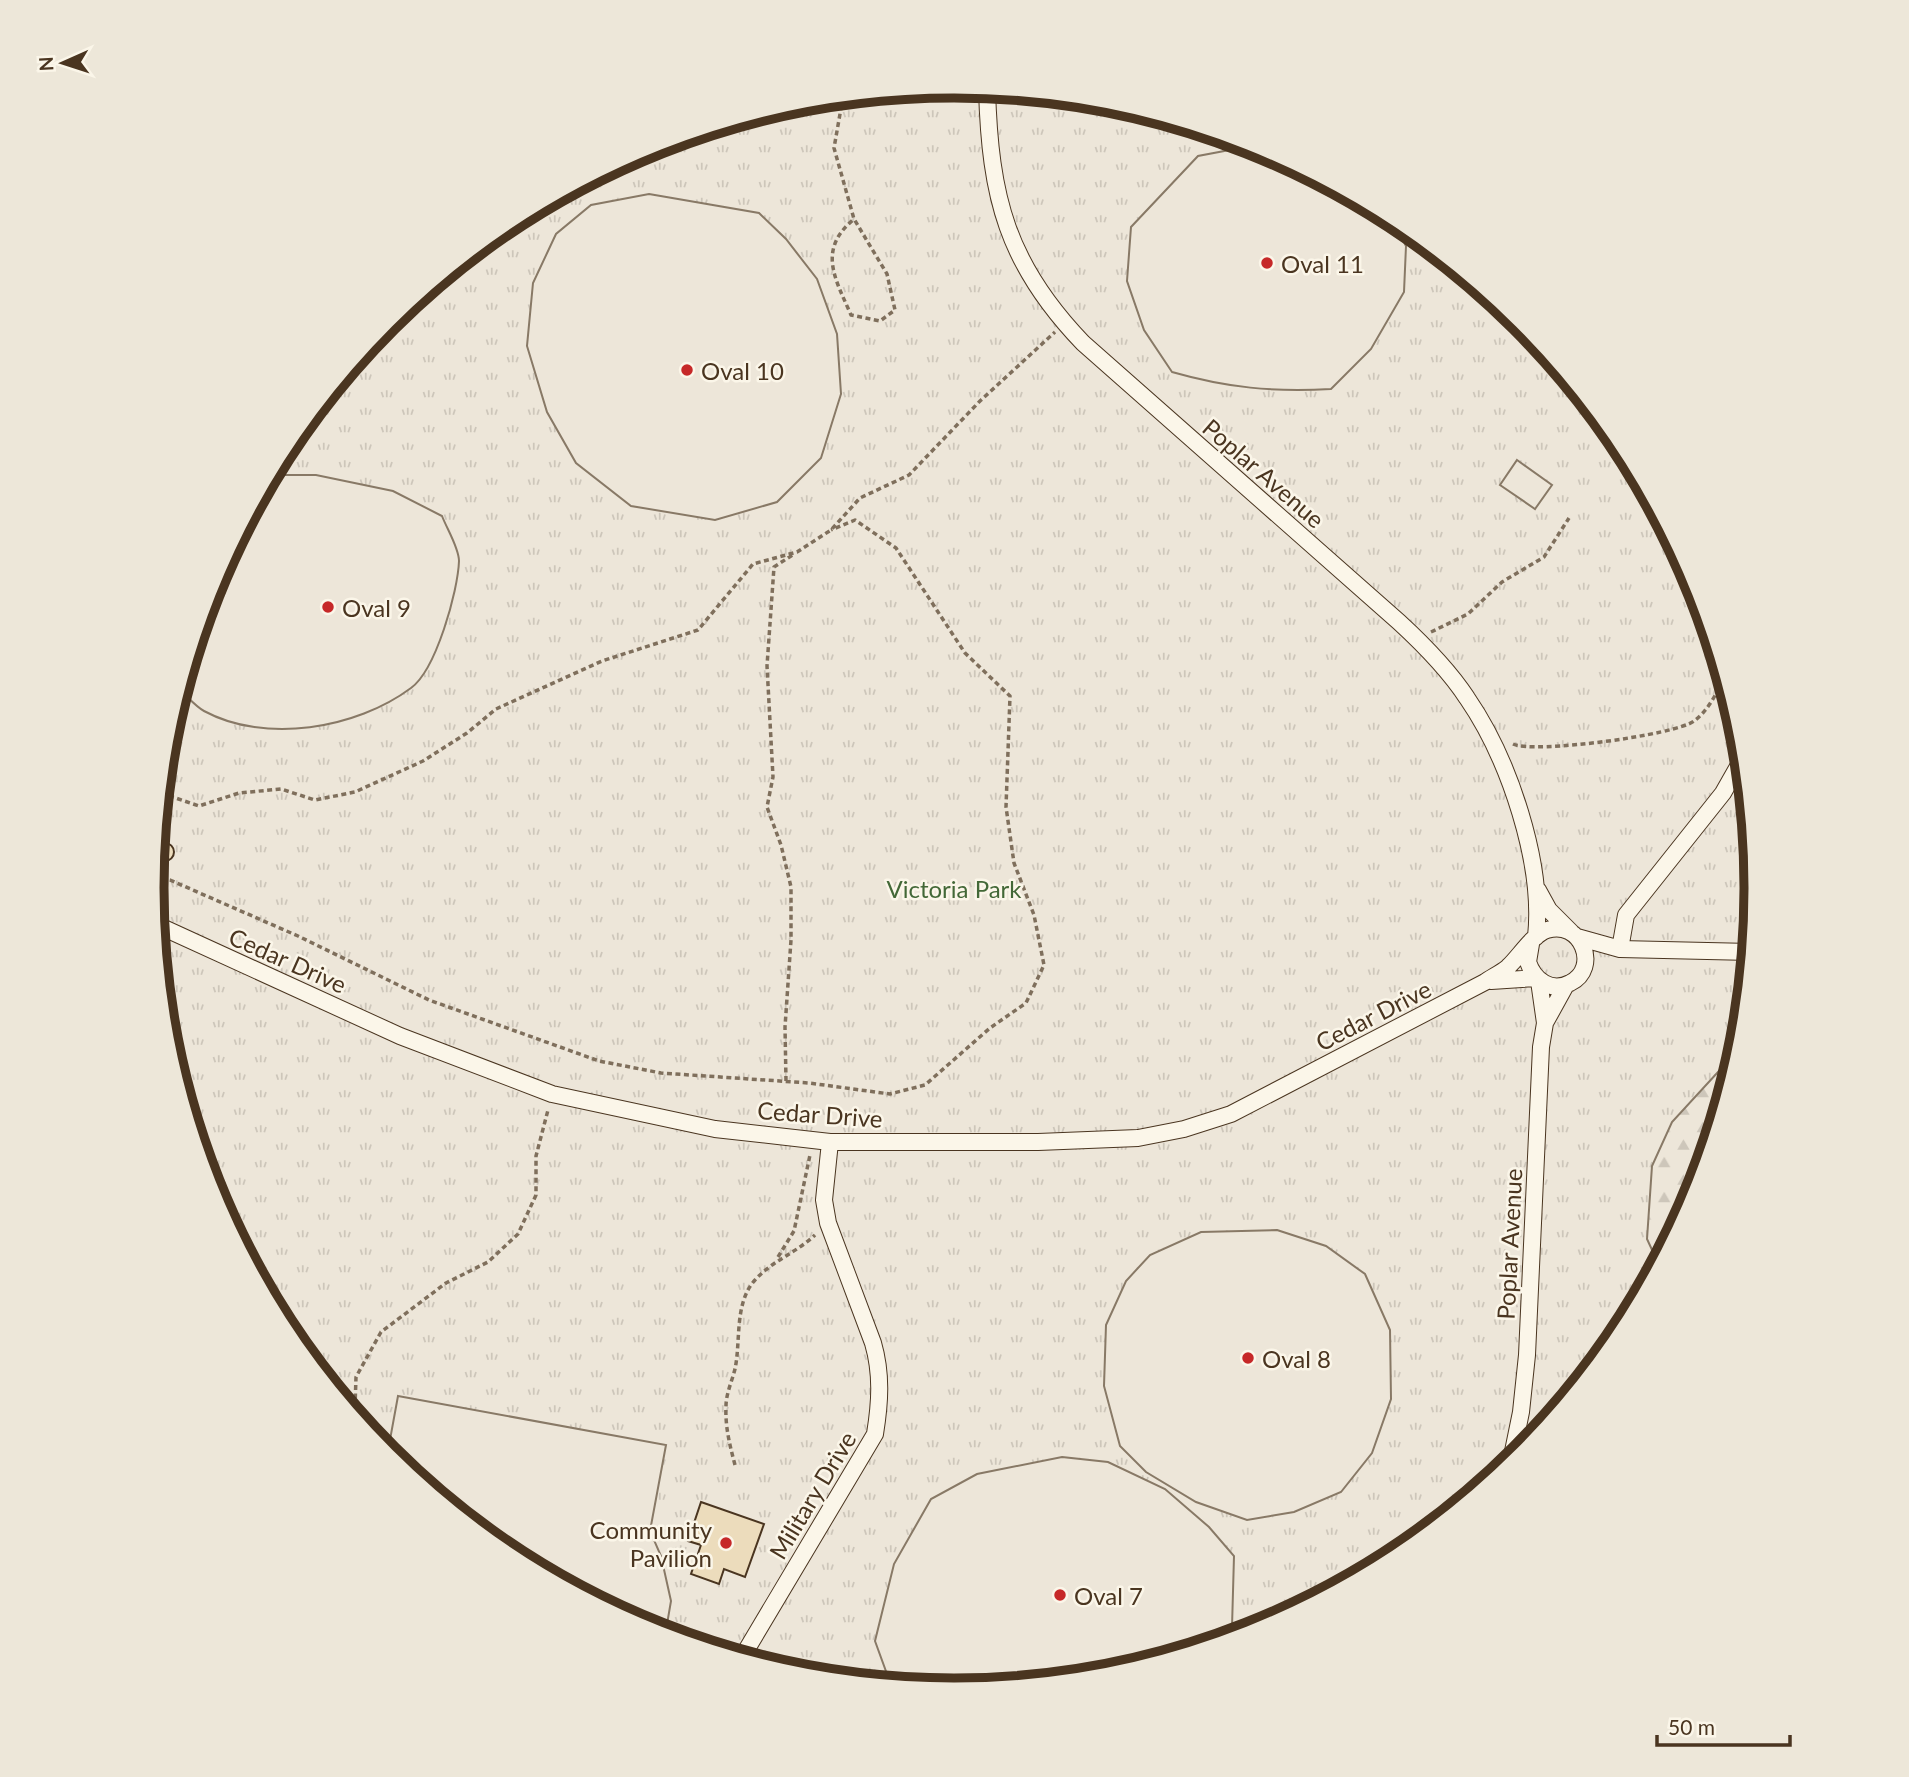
<svg xmlns="http://www.w3.org/2000/svg" width="1909" height="1777" viewBox="0 0 1909 1777" font-family="Lato,sans-serif">
<style>
.grass{fill:url(#grass-tufts);stroke:#887966;stroke-width:2}
.forest{fill:url(#forest-firs);stroke:#887966;stroke-width:2}
.pitch{fill:#ede6d9;stroke:#887966;stroke-width:2}
.building{fill:#ecdcbc;stroke:#4a3520;stroke-width:2}
.lines{fill:none;stroke-linecap:round;stroke-linejoin:round}
.minor-casing{stroke:#4a3520;stroke-width:18}
.path{stroke:#7f6f5c;stroke-width:3.5;stroke-dasharray:5 3.5;stroke-linecap:butt}
.minor{stroke:#fbf6e9;stroke-width:16}
.poi-dot{fill:#c62828;stroke:#fbf6e9;stroke-width:2.5}
.labels{text-anchor:middle;dominant-baseline:central;stroke-width:5;stroke-linejoin:round;paint-order:stroke}
.poi-label{font-size:24px;fill:#4a3520;stroke:#fbf6e9;text-anchor:start}
.street-label{font-size:24px;fill:#4a3520;stroke:#fbf6e9}
.park-label{font-size:24px;fill:#436837;stroke:#fbf6e9}
.rim{fill:none;stroke:#4a3520;stroke-width:9}
</style>
<defs>
<pattern id="grass-tufts" width="24" height="20" patternUnits="userSpaceOnUse" patternTransform="scale(1.75)"><rect width="24" height="20" fill="#ede6d9"/><path d="M3 7l-1-3M5 7V3M7 7l1-3M15 17l-1-3M17 17v-4M19 17l1-3" fill="none" stroke="#cdc6ba"/></pattern>
<pattern id="forest-firs" width="22" height="20" patternUnits="userSpaceOnUse" patternTransform="scale(1.75)"><rect width="22" height="20" fill="#ede6d9"/><path d="M5 1l3.5 6h-7zM16 11l3.5 6h-7z" fill="#cdc6ba"/></pattern>
</defs>
<rect width="100%" height="100%" fill="#fbf6e9"/>
<!-- grass -->
<path class="grass" d="M155 889a800 800 0 1 1 1600 0a800 800 0 1 1-1600 0Z"/>
<!-- forest -->
<path class="forest" d="M1741,1047L1696,1196L1659,1265L1647,1239L1652,1166L1672,1122Z"/>
<!-- pitch -->
<path class="pitch" d="M1256,145L1390,215L1406,246L1404,292L1371,349L1331,389C1272,392 1228,388 1172,372L1144,330L1127,281L1131,227L1198,156Z
M649,194L759,213L786,239L817,279L837,334L841,394L821,458L777,502L715,520L631,506L576,463L547,412L527,346L533,283L556,234L591,205Z
M1517,460L1552,485L1535,509L1500,485Z
M269,475H316L393,491L442,516C447,529 459,548 459,561C458,591 436,670 411,688C356,729 265,744 204,711C195,706 187,696 180,690L213,581Z
M1277,1230L1326,1246L1365,1274L1390,1330L1391,1399L1372,1453L1341,1492L1294,1512L1247,1520L1196,1502L1146,1472L1120,1446L1104,1386L1106,1325L1126,1281L1150,1255L1201,1232Z
M398,1396L666,1445L650,1531L661,1556L671,1601L665,1636L647,1630L508,1556L387,1456Z
M1062,1457L1108,1462L1165,1489L1209,1527L1234,1556L1232,1627L1227,1641L1111,1676L955,1691L891,1685L875,1641L894,1564L931,1499L977,1474Z"/>
<!-- building -->
<path class="building" d="M156 852a9 9 0 1 1 18 0a9 9 0 1 1-18 0Z
M701,1502L764,1524L745,1577L724,1569L719,1584L691,1574L701,1545L688,1541Z"/>
<g class="lines">
<!-- minor casing -->
<g class="minor-casing">
<path id="minor" d="M987,89C990,197 1007,264 1083,343L1399,622C1424,645 1448,669 1467,698C1509,759 1544,863 1536,937
M1538,890L1549,910L1571,932
M155,924L400,1036L552,1094L715,1129L830,1142H1038L1138,1138L1184,1129L1231,1114L1485,982C1492,977 1501,973 1508,967C1520,956 1532,935 1547,930C1581,919 1601,968 1570,983C1551,993 1534,980 1528,962L1531,944
M1577,937L1620,949L1751,952
M1620,949L1626,915L1723,793L1744,756
M1491,981L1536,978
M1545,1023L1566,985
M1510,1466L1521,1412L1527,1355L1541,1047L1545,1023L1539,981
M741,1659L875,1434C880,1403 882,1374 873,1343L828,1223L824,1200L830,1142"/>
</g>
<!-- path -->
<path class="path" d="M843,97L834,148L854,219L887,274L895,310L880,321L851,315C835,278 817,250 854,219
M1431,632L1468,614L1502,582L1544,557L1569,518
M1513,744C1534,754 1676,735 1694,721C1709,710 1717,692 1725,676
M161,793L199,806L239,793L281,789L315,800L355,792L423,761L467,733L496,709L602,661L698,630L753,564L797,552L831,530L860,498L909,475L980,401L1055,332
M153,877L170,880L298,936L429,1000L599,1061L661,1073L809,1083L890,1094L925,1085L990,1028L1026,1003L1044,965L1034,915L1014,863L1006,807L1010,696L965,653L896,548L855,520L831,530
M786,1081L785,1027L791,940V887L781,845L767,807L773,777L767,666L774,567L794,554
M778,1257L794,1231L810,1155
M355,1407L356,1377L381,1332L446,1283L488,1262L518,1234L536,1195V1156L548,1110
M735,1465C730,1446 725,1427 726,1406C726,1394 732,1381 735,1369C741,1341 734,1303 755,1280C773,1260 796,1253 815,1235"/>
<!-- minor -->
<use href="#minor" class="minor"/>
</g>
<!-- markers -->
<g class="poi-dot">
<circle cx="1267" cy="263" r="7"/>
<circle cx="687" cy="370" r="7"/>
<circle cx="328" cy="607" r="7"/>
<circle cx="1248" cy="1358" r="7"/>
<circle cx="726" cy="1543" r="7"/>
<circle cx="1060" cy="1595" r="7"/>
</g>
<g class="labels">
<!-- poi labels -->
<g class="poi-label">
<text x="1281" y="263">Oval 11</text>
<text x="701" y="370">Oval 10</text>
<text x="342" y="607">Oval 9</text>
<text x="1262" y="1358">Oval 8</text>
<text x="712" y="1529" text-anchor="end">Community<tspan x="712" dy="28">Pavilion</tspan></text>
<text x="1074" y="1595">Oval 7</text>
</g>
<!-- street labels -->
<g class="street-label">
<text transform="translate(1264 473) rotate(41)">Poplar Avenue</text>
<text transform="translate(288 960) rotate(24)">Cedar Drive</text>
<text transform="translate(1373 1015) rotate(-27)">Cedar Drive</text>
<text transform="translate(820 1114) rotate(4)">Cedar Drive</text>
<text transform="translate(1509 1244) rotate(-87)">Poplar Avenue</text>
<text transform="translate(812 1495) rotate(-59)">Military Drive</text>
</g>
<!-- park labels -->
<g class="park-label">
<text x="954" y="888">Victoria Park</text>
</g>
</g>
<!-- crop -->
<path d="M0 0H1909V1777H0ZM164 888a790 790 0 1 1 1580 0a790 790 0 1 1-1580 0Z" fill="#ede7d9" fill-rule="evenodd"/>
<path class="rim" d="M164 888a790 790 0 1 1 1580 0a790 790 0 1 1-1580 0Z"/>
<!-- north arrow -->
<g transform="translate(63 63) rotate(267)" stroke="#fbf6e9" stroke-width="5" paint-order="stroke">
<path d="M0-5L12 26L0 18L-12 26Z" fill="#4a3520"/>
<text y="-10" font-size="19" font-weight="bold" text-anchor="middle" fill="#4a3520">N</text>
</g>
<!-- scale -->
<path d="M1657 1735v10h133v-10" fill="none" stroke="#4a3520" stroke-width="3.5"/>
<text x="1668" y="1735" font-size="21" fill="#4a3520" stroke="#fbf6e9" stroke-width="5" paint-order="stroke">50 m</text>
</svg>
